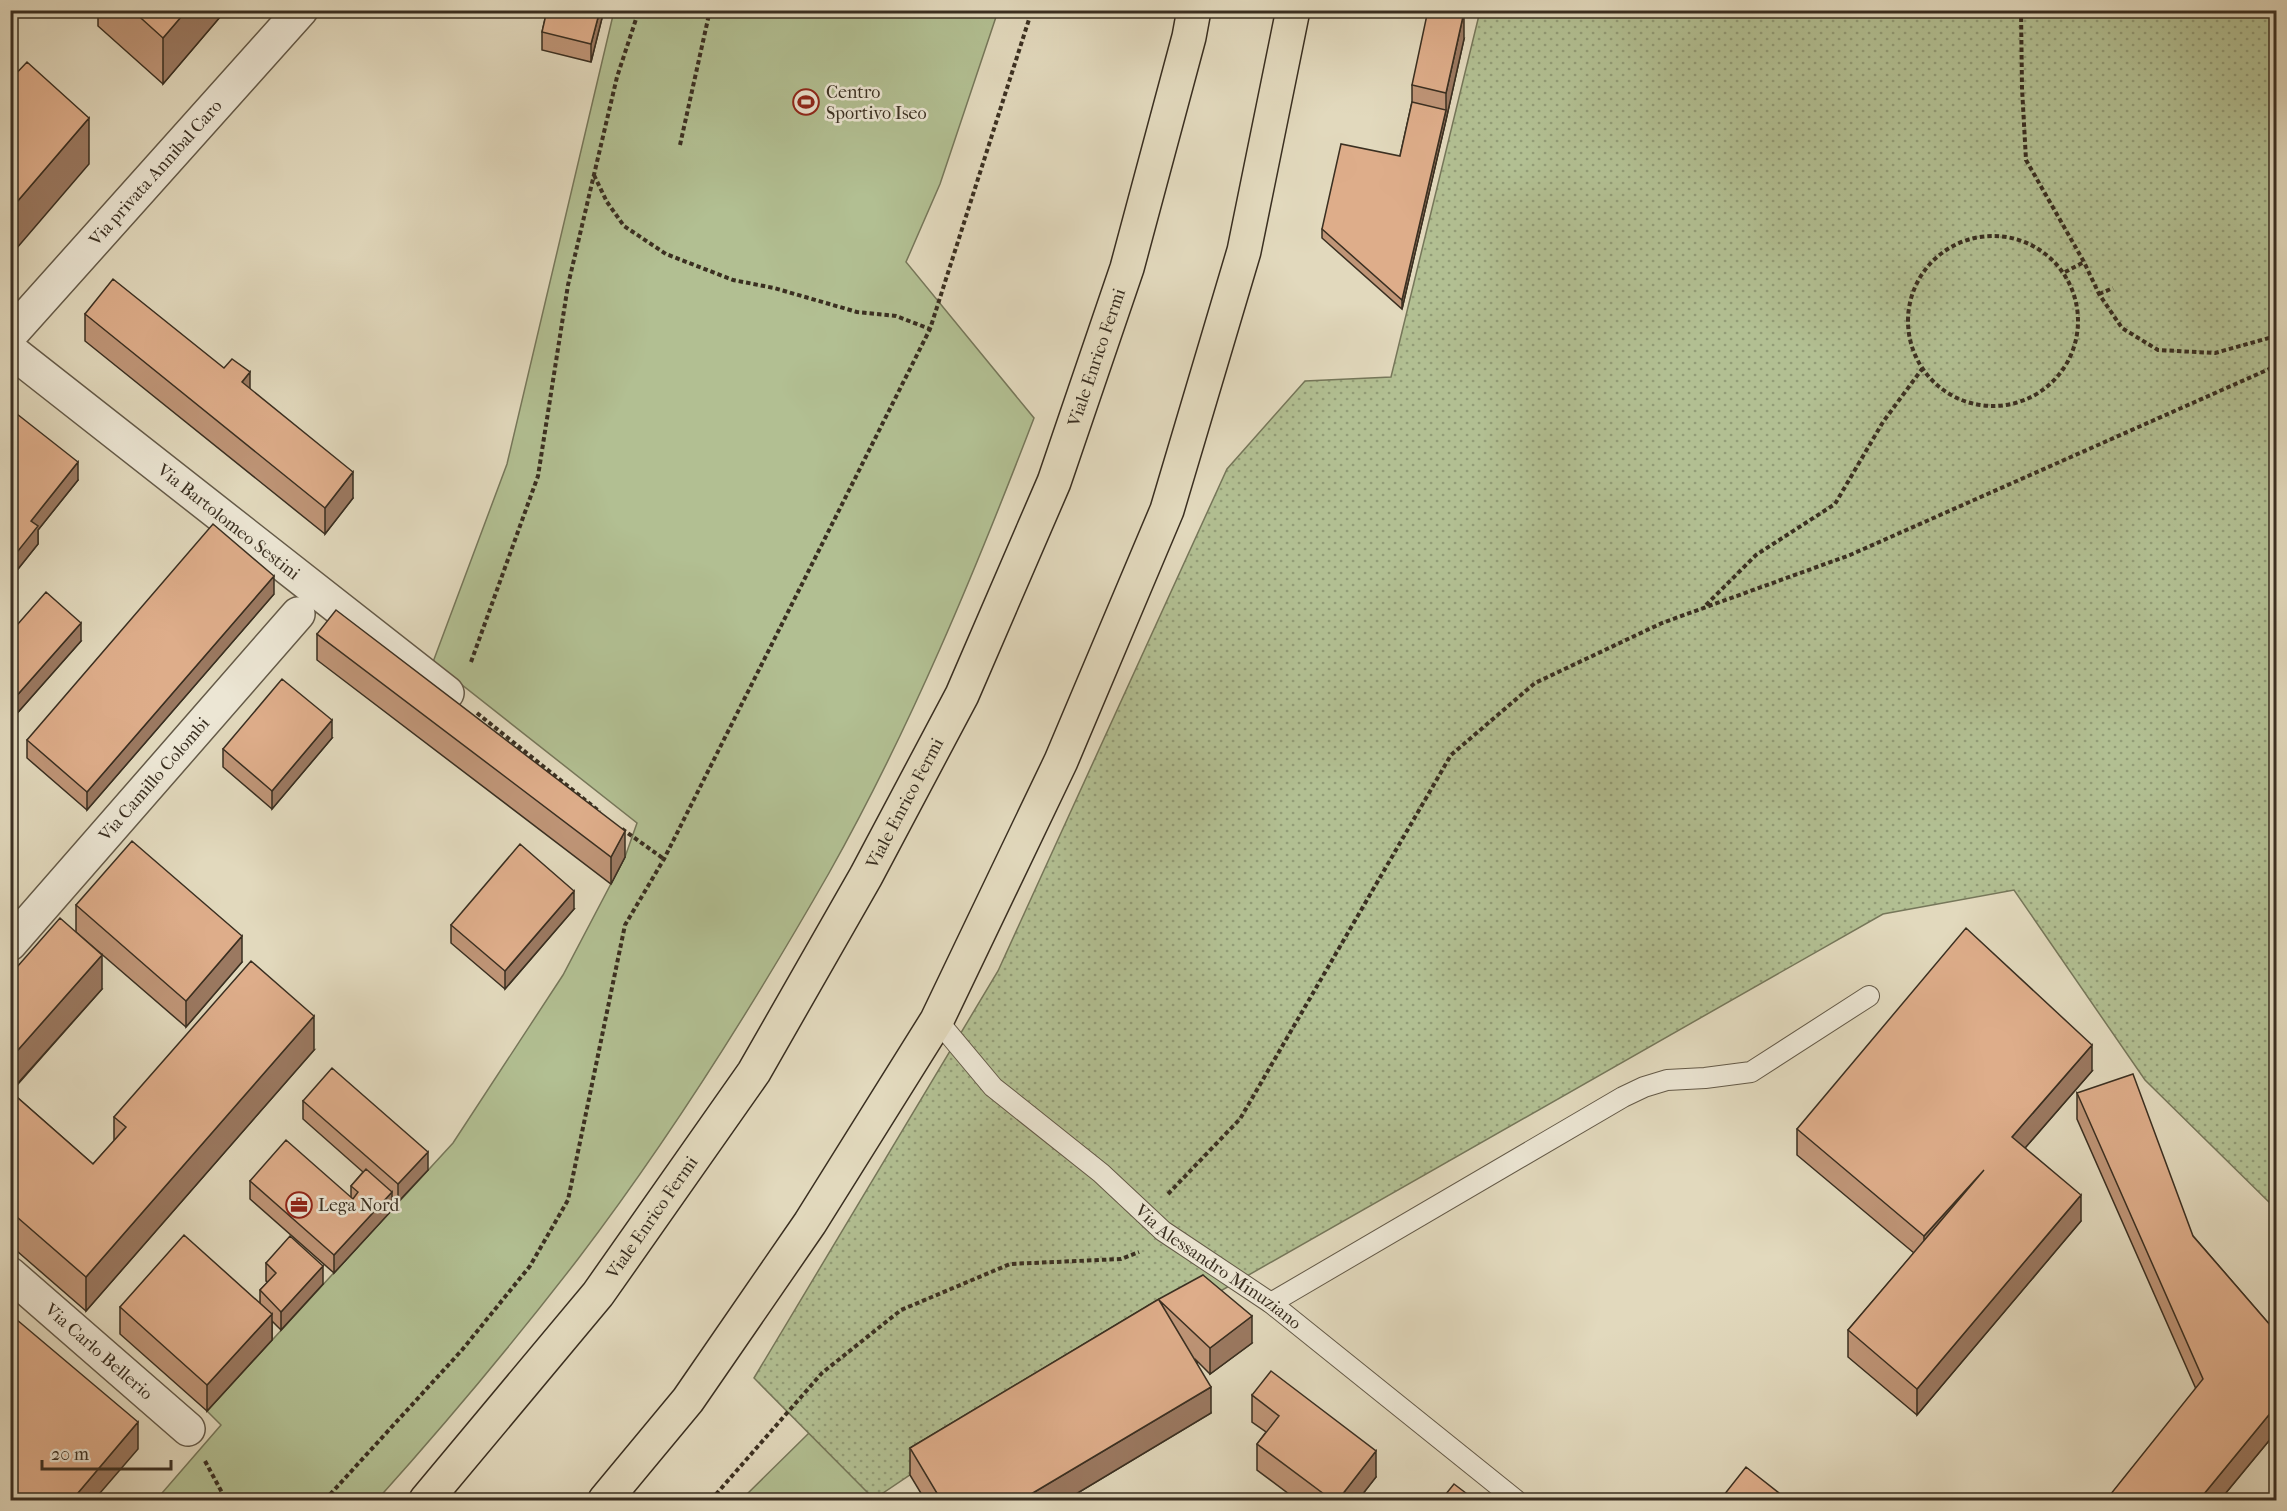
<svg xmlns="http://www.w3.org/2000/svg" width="2287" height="1511" viewBox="0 0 2287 1511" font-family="'IM FELL French Canon',serif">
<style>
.green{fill:#b2bf92;stroke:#76775a;stroke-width:1.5}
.park{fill:url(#park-dots);stroke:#76775a;stroke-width:1.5}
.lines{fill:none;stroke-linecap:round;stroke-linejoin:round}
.lane-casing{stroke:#645a48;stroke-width:22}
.street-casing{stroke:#645a48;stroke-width:36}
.highway-casing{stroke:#3a2f21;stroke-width:36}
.path{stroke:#3a2f21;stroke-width:4;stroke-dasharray:4.5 3;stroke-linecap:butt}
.lane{stroke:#ece6d4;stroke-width:20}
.street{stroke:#ece6d4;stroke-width:33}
.highway{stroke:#e2d9bd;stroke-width:33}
.wall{fill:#bf9577;stroke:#3a2f21;stroke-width:1.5}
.shaded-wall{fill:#9b7961;stroke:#3a2f21;stroke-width:1.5}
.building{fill:#dead8a;stroke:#3a2f21;stroke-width:1.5}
.labels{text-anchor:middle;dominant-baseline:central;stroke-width:5;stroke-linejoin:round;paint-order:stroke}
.poi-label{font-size:18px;fill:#3a2f21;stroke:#ece6d4;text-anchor:start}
.street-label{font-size:18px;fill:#3a2f21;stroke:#ece6d4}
</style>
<defs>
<pattern id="park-dots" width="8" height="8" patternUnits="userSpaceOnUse" patternTransform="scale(1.5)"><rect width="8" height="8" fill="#b2bf92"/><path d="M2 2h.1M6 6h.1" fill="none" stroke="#929c77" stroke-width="1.8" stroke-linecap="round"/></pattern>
</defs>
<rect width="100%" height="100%" fill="#e2d9bd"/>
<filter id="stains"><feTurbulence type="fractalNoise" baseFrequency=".00333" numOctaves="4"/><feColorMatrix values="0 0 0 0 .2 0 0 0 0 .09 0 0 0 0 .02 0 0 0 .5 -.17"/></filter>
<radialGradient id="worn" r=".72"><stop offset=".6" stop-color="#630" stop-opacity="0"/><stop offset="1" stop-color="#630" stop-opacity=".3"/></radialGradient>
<!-- green -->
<path class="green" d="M614,11H998L940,184L906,262L1034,418C975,572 910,729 829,873C753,1006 671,1137 578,1259C514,1342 447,1422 377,1500H156L221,1425L207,1411L453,1143L563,975L625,857L637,823L433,662L507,464Z
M809,1433L874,1498L878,1500H741Z"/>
<!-- park -->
<path class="park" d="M1480,11H2276V1209L2145,1080L2014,890L1883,914L1159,1326L910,1475L874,1499L754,1378L998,971L1227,469L1305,381L1391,377Z"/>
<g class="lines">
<!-- lane casing -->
<g class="lane-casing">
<g id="lane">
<path id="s1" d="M937,1020L993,1087L1101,1173L1163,1231L1271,1303L1516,1500"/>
<path d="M1271,1303L1623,1097L1644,1087L1667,1080L1705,1078L1751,1072L1869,996"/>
</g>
</g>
<!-- street casing -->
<g class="street-casing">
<g id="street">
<path id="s2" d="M10,335L301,10"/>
<path id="s3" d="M10,350L447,693"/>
<path id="s4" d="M10,944L298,614"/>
<path id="s5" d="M10,1274L188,1429"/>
</g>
</g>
<!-- highway casing -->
<g class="highway-casing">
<g id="highway">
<path id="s6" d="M426,1500L598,1294L754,1072L866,876L962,695L1054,482L1127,268L1189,37L1194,10"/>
<path d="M605,1500L688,1400L810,1223L937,1020L1061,761L1167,510L1244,251L1293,10"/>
</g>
</g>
<!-- path -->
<path class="path" d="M2021,10L2022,88L2026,160L2084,262L2099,294L2122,328L2158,350L2215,353L2276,336
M680,145L710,10
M594,175L607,202L624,226L666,254L733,280L774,288L857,312L896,316L930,329
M1908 321a85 85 0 1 1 170 0a85 85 0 1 1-170 0Z
M2065,272L2084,262
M2099,294L2113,288
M1706,605L1756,555L1835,504L1883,422L1922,369
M471,662L538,476L568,285L617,77L639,10
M477,713L600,812
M622,829L664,859
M1168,1194L1240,1119L1451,755L1535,683L1662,623L1850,555L2276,366
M205,1461L226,1500
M325,1500L462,1350L530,1266L568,1200L625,925L664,859L930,329L1032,10
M711,1500L822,1373L901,1310L1010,1264L1121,1259L1139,1252"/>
<!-- lane -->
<use href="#lane" class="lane"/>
<!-- street -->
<use href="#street" class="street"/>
<!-- highway -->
<use href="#highway" class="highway"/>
</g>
<!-- wall -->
<path class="wall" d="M98,10H226L163,84L98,26Z
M547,10H604L591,62L542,50V32Z
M1464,39L1446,120L1402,309L1322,238V229L1400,156L1412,102V85Z
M85,314L250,389L353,498L325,534L85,341Z
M10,423L78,480L38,530V544L14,574L10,571Z
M274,594L87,810L27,758V740Z
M10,633L81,641L12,719L10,718Z
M317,634L625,857L611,884L317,660Z
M332,738L272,809L223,767V749Z
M76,905L242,962L186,1027L76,932Z
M574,909L505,989L451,943V925Z
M10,975L102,989L11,1092L93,1164L114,1141V1117L314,1050L86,1311L10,1245Z
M2092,1071L2025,1148L2081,1221L1917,1415L1848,1357V1330L1914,1253L1797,1155V1129Z
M2077,1093L2193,1236L2277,1333V1431L2220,1500L2196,1389L2077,1119Z
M303,1101L428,1170L398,1202L392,1197V1210L334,1273L250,1199V1181L351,1197V1186L363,1172L303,1119Z
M266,1263L323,1284L281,1330L272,1321V1340L207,1411L120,1334V1307L260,1303V1290L268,1282L266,1281Z
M1159,1299L1252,1343L1210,1374L1196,1360L1211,1413L1066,1500H925L910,1475V1448Z
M1252,1395L1376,1477L1358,1500H1297L1257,1470V1444L1266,1432L1252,1422Z"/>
<!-- shaded-wall -->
<path class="shaded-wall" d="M187,10H226L163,84V38Z
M600,10H604L591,62V44Z
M1464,12V39L1446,120L1402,309V300L1446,110V93Z
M89,118V164L10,256V210Z
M250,372V399L242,382Z
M78,462V480L38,530V544L14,574V556L31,521Z
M353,472V498L325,534V508Z
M274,576V594L87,810V792Z
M81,623V641L12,719V701Z
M332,720V738L272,809V791Z
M625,831V857L611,884V857Z
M16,840V886L10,893V847Z
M574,891V909L505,989V971Z
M242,936V962L186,1027V1001Z
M102,955V989L10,1092V1059Z
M314,1016V1050L86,1311V1277Z
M2092,1045V1071L2012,1163V1137Z
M428,1152V1170L398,1202V1184Z
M1984,1170L1924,1262V1236Z
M392,1192V1210L334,1273V1255Z
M2081,1195V1221L1917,1415V1389Z
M323,1266V1284L281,1330V1312Z
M272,1314V1340L207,1411V1385Z
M1252,1316V1343L1210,1374V1348Z
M1211,1387V1413L1066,1500H1021Z
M2277,1405V1431L2220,1500H2199Z
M138,1422V1449L94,1500H72Z
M1376,1451V1477L1358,1500H1338Z"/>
<!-- building -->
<path class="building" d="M132,10H187L163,38Z
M547,10H600L591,44L542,32Z
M1428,10H1456L1464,12L1446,93L1412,85Z
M27,62L89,118L10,210V80Z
M1412,102L1446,110L1402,300L1322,229L1341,144L1400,156Z
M113,279L224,368L232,359L250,372L242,382L353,472L325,508L85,314Z
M17,414L78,462L31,521L38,526L14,556L10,553V423Z
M213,524L274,576L87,792L27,740Z
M46,592L81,623L12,701L10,700V633Z
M336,610L625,831L611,857L317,634Z
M282,679L332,720L272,791L223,749Z
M10,835L16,840L10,847Z
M132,841L242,936L186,1001L76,905Z
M520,844L574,891L505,971L451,925Z
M60,918L102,955L10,1059V975Z
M1966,928L2092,1045L2012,1137L2081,1195L1917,1389L1848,1330L1984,1170L1924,1236L1797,1129Z
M251,961L314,1016L86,1277L10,1211V1091L93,1164L126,1127L114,1117Z
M332,1068L428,1152L398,1184L303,1101Z
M2133,1074L2193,1236L2277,1333V1405L2199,1500H2106L2203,1379L2077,1093Z
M286,1140L353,1199L358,1192L351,1186L366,1169L392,1192L334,1255L250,1181Z
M184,1235L272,1314L207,1385L120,1307Z
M290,1236L323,1266L281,1312L260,1290L276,1273L266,1263Z
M1203,1275L1252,1316L1210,1348L1159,1300L1211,1387L1021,1500H941L910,1448L1159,1299Z
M10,1314L138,1422L72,1500H10Z
M1271,1371L1376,1451L1338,1500H1332L1257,1444L1279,1416L1252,1395Z
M1746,1467L1788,1500H1720Z
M1454,1484L1475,1500H1441Z
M2269,1496L2274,1500H2266Z"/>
<!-- icons -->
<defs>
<g id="stadium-ring" transform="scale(1.35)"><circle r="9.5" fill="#ece6d4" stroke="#8f2418" stroke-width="1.5"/><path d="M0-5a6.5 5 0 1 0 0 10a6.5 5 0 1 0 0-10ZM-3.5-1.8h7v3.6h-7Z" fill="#8f2418"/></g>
<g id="office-ring" transform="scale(1.35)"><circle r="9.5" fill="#ece6d4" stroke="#8f2418" stroke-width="1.5"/><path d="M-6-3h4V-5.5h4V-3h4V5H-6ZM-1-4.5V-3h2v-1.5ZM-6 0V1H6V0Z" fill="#8f2418"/></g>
</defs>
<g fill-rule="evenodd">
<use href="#stadium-ring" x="806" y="102"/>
<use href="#office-ring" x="299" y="1205"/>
</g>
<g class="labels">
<!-- poi labels -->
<g class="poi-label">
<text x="826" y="92">Centro<tspan x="826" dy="21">Sportivo Iseo</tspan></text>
<text x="318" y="1205">Lega Nord</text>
</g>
<!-- street labels -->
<g class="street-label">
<text stroke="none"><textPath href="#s2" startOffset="218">Via privata Annibal Caro</textPath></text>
<text stroke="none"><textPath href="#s6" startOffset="1334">Viale Enrico Fermi</textPath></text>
<text stroke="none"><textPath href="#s3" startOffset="278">Via Bartolomeo Sestini</textPath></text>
<text stroke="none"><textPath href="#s4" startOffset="219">Via Camillo Colombi</textPath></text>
<text stroke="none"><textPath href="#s6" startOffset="848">Viale Enrico Fermi</textPath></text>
<text stroke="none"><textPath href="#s6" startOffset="362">Viale Enrico Fermi</textPath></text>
<text stroke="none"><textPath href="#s1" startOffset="376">Via Alessandro Minuziano</textPath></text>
<text stroke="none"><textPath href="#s5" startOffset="118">Via Carlo Bellerio</textPath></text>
</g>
</g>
<!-- margin -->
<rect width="2287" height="1511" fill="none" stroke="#e2d9bd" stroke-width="36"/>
<rect x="12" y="12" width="2263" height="1487" fill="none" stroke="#3a2f21" stroke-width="3"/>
<rect x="18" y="18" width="2251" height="1475" fill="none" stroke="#3a2f21" stroke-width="1.5"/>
<!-- scale -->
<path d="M42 1460v9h129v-9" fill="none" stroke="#3a2f21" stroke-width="3"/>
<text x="51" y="1460" font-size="18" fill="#3a2f21" stroke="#ece6d4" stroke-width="4.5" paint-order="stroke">20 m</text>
<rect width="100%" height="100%" filter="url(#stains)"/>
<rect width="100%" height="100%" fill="url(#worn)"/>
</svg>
